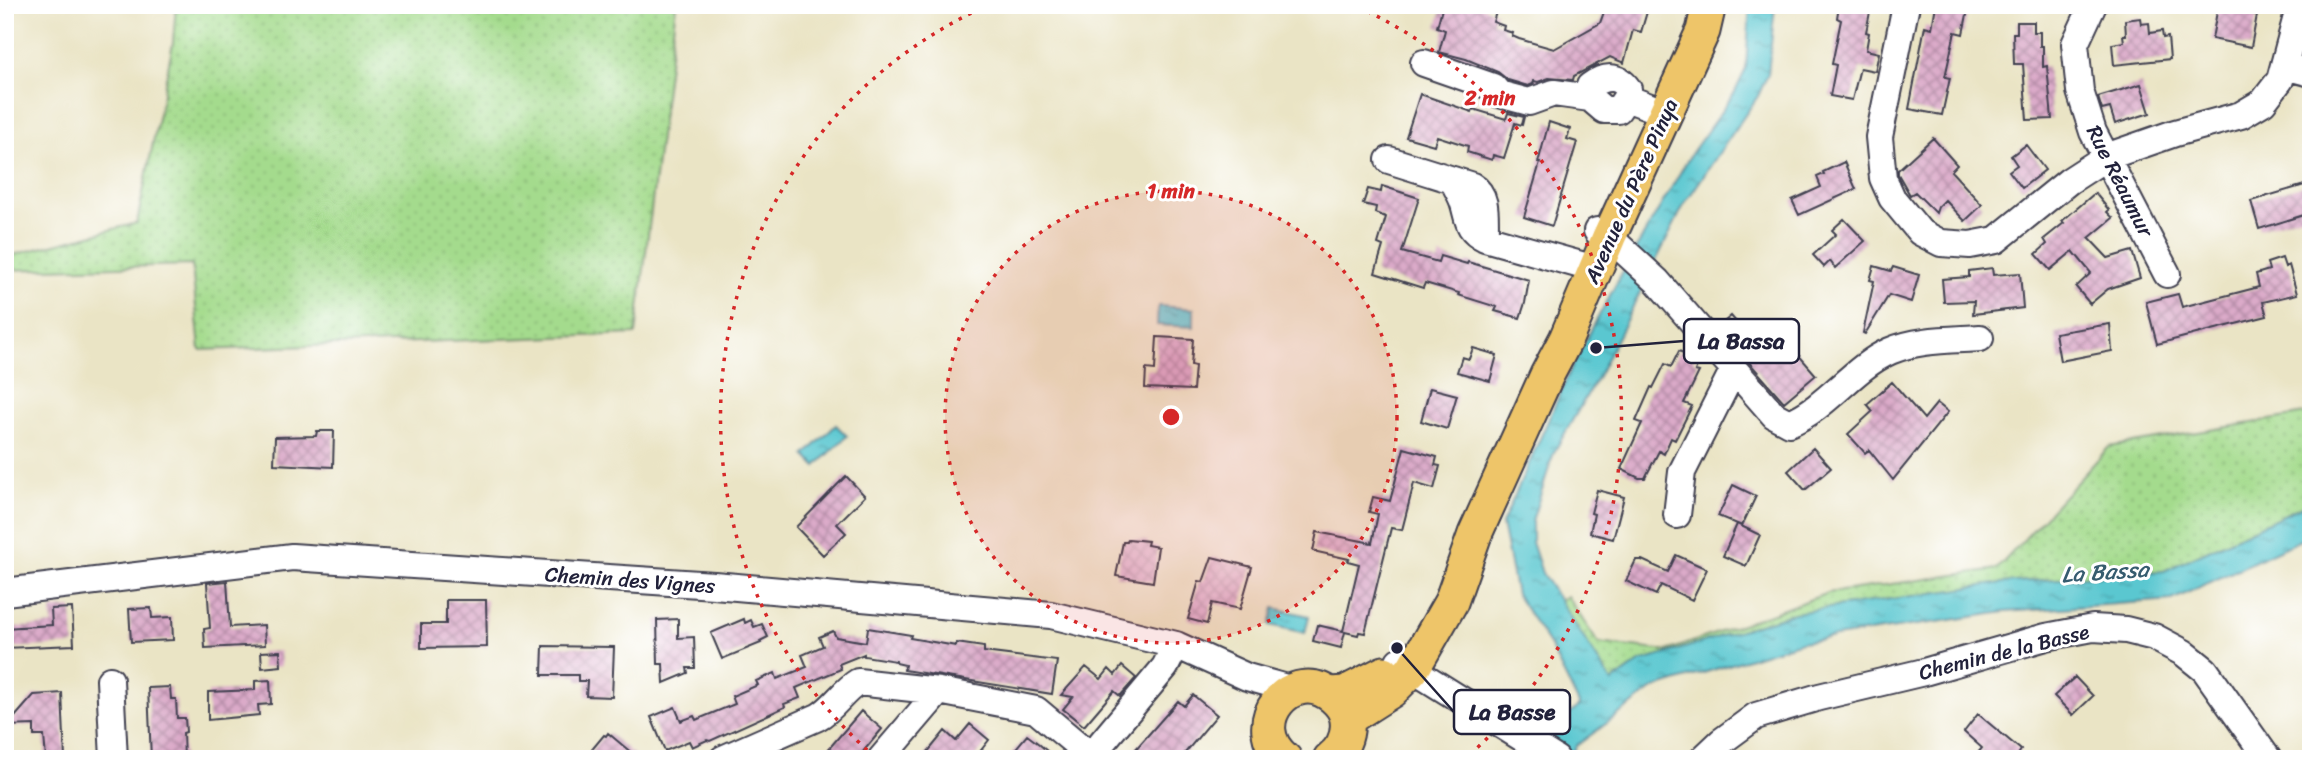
<svg xmlns="http://www.w3.org/2000/svg" width="2316" height="764" viewBox="0 0 2316 764" font-family="Sriracha,sans-serif">
<style>
.grass{fill:url(#grass-dots);stroke:#637e64;stroke-width:2}
.water{fill:url(#water-ripples);stroke:#3e7486;stroke-width:2}
.building{fill:url(#building-cross-hatch)}
.lines{fill:none;stroke-linecap:round;stroke-linejoin:round}
.minor-casing{stroke:#403f50;stroke-width:30}
.major-casing{stroke:#403f50;stroke-width:37}
.minor{stroke:#fff;stroke-width:26}
.major{stroke:#eec569;stroke-width:33}
.ring{fill:none;stroke:#d62828;stroke-width:3.5;stroke-dasharray:3.5 7}
.labels{text-anchor:middle;dominant-baseline:central;stroke-width:6;stroke-linejoin:round;paint-order:stroke}
.street-label{font-size:21px;fill:#22223b;stroke:#fff}
.water-label{font-size:23px;font-style:italic;fill:#365c6f;stroke:#fff}
.centre{fill:#d62828;stroke:#fff;stroke-width:3.5}
.ring-label{font-size:21px;text-anchor:middle;font-weight:bold;fill:#d62828;stroke:#fff;stroke-width:6;stroke-linejoin:round;paint-order:stroke}
.leader{fill:none;stroke:#22223b;stroke-width:2.5}
.callout-dot{fill:#22223b;stroke:#fff;stroke-width:2.5}
.callout{fill:#fff;stroke:#22223b;stroke-width:2.5}
.callout-label{font-size:23px;text-anchor:middle;font-weight:bold;fill:#22223b}
</style>
<defs>
<pattern id="grass-dots" width="8" height="8" patternUnits="userSpaceOnUse" patternTransform="scale(1.75)"><rect width="8" height="8" fill="#a4db8d"/><path d="M2 2h.1M6 6h.1" fill="none" stroke="#8dbc7b" stroke-width="1.8" stroke-linecap="round"/></pattern>
<pattern id="water-ripples" width="26" height="14" patternUnits="userSpaceOnUse" patternTransform="scale(1.75)"><rect width="26" height="14" fill="#5ac7d0"/><path d="M2 4q2-2 4 0t4 0M15 11q2-2 4 0t4 0" fill="none" stroke="#4aa1aa"/></pattern>
<pattern id="building-cross-hatch" width="8" height="8" patternUnits="userSpaceOnUse" patternTransform="scale(1.75)"><rect width="8" height="8" fill="#dbaac9"/><path d="M0 0l8 8M0 8l8-8" fill="none" stroke="#b18aa4"/></pattern>
</defs>
<rect width="100%" height="100%" fill="#fff"/>
<filter id="ink" filterUnits="userSpaceOnUse"><feTurbulence type="fractalNoise" baseFrequency=".0143" numOctaves="2"/><feDisplacementMap in="SourceGraphic" scale="14" xChannelSelector="R" yChannelSelector="G"/><feConvolveMatrix kernelMatrix="1 2 1 2 8 2 1 2 1" color-interpolation-filters="sRGB"/></filter>
<filter id="wash" filterUnits="userSpaceOnUse"><feTurbulence type="fractalNoise" baseFrequency=".00686" numOctaves="4" result="noise"/><feDisplacementMap in="SourceGraphic" scale="28" xChannelSelector="R" yChannelSelector="G"/><feGaussianBlur stdDeviation="1.57" result="paint"/><feColorMatrix in="noise" values="0 0 0 0 0 0 0 0 0 0 0 0 0 0 0 0 0 1.4 0 .05"/><feComposite in="paint" operator="in"/></filter>
<g filter="url(#wash)">
<rect width="100%" height="100%" fill="#eae4c5"/>
<!-- grass -->
<path class="grass" d="M176,5H676L636,334L200,350L192,265L5,270V257L137,223L173,43Z
M2311,413V502L2164,571L2002,583L1640,662L1612,682L1559,601L1567,596L1598,643L1667,651L1828,593L1997,569L2109,447Z"/>
<!-- water -->
<path class="water" d="M1750,5H1775L1768,74L1758,96L1685,203L1598,376L1554,452L1532,521V542L1542,573L1612,682L1640,662L1794,613L2002,583L2164,571L2311,502V535L2172,600L2005,612L1801,642L1653,689L1576,746L1569,759H1537L1553,726L1580,706L1550,646L1516,594L1502,524L1576,358L1628,262L1691,154L1735,92L1746,69Z
M1158,306L1194,309V327L1157,325Z
M836,425L847,436L816,466L805,455Z
M1274,608L1309,616L1305,633L1270,625Z"/>
<g id="blocks">
<!-- building -->
<path class="building" d="M1443,5H1477L1496,12L1493,22L1504,26L1503,30L1513,33L1512,36L1519,39L1554,49L1600,23L1604,12H1607L1609,5H1649L1641,32L1633,30L1624,63L1610,57L1574,76L1573,80L1549,78L1538,82L1534,81L1533,84L1528,86L1508,80L1498,72L1466,59L1439,52L1445,30L1437,27Z
M1839,5L1871,7L1866,32L1869,33L1866,50L1879,53L1875,71L1860,68L1852,100L1830,96L1836,65L1832,64L1841,20L1837,18Z
M1936,5H1969L1963,34L1955,32L1945,77L1950,78L1942,115L1909,109L1925,26L1932,28Z
M2218,6L2257,15L2251,47L2212,39Z
M2140,18L2141,24L2149,23L2150,33L2162,31L2163,38L2168,37L2170,59L2114,65L2112,44L2124,42L2123,35H2126L2125,20Z
M2017,22H2034V32H2040V46H2043V67L2047,66L2052,119L2027,120L2023,64H2014L2013,33H2017Z
M2141,84L2150,113L2115,124L2110,108L2102,110L2098,97Z
M1420,94L1472,112L1473,109L1506,119L1508,113L1524,117L1522,125L1515,123L1504,158L1493,155L1492,160L1467,152L1468,146L1437,136L1434,145L1406,137Z
M1549,122L1570,129L1567,139L1577,142L1552,226L1524,217L1540,163H1538Z
M1933,138L1957,165L1951,171L1982,205L1965,221L1945,200L1938,207L1936,213L1915,192L1910,195L1898,174V170Z
M2026,145L2045,170L2022,188L2009,171L2017,165L2011,156Z
M1844,162L1856,189L1799,215L1792,200L1821,187L1817,177L1824,174L1823,172Z
M2311,183V211L2307,213V214L2259,229L2251,201Z
M1382,186L1419,198L1402,252L1438,262L1440,256L1467,264L1468,262L1529,280L1525,303L1520,318L1495,311L1497,307L1458,295L1459,293L1425,283L1423,288L1375,273L1383,246L1378,244L1386,217L1375,213L1376,207L1363,204L1368,189L1381,192Z
M2095,193L2109,210L2107,212L2113,218L2089,238L2108,258L2132,251L2140,278L2108,289L2090,304L2076,287L2091,273L2073,251L2050,270L2036,254L2047,244L2044,239L2064,223L2062,221Z
M1844,219L1865,241L1835,268L1830,261L1824,267L1813,255L1836,234L1832,230Z
M2282,258L2285,267L2289,265L2297,294L2263,302L2267,316L2157,344L2146,302L2178,294L2182,307L2259,287L2256,274L2269,270L2267,263Z
M1874,266L1891,271L1893,267L1919,275L1911,302L1889,295L1865,334L1863,333L1874,281L1870,280Z
M1992,268L1993,275L2020,273L2023,308L1973,314L1974,301L1944,302L1942,279L1969,277V271Z
M1731,316L1756,345L1772,333L1778,340L1782,336L1816,375L1784,402L1718,327Z
M2110,324L2112,351L2060,361L2055,333Z
M1157,337L1193,339L1191,365L1195,366L1193,390L1145,388L1146,369L1155,370Z
M1473,348L1497,355L1490,381L1457,372L1462,357L1469,359Z
M1679,351L1694,358L1693,361L1698,363L1695,371L1699,372L1684,403L1692,406L1675,440L1671,438L1664,454L1659,451L1645,478H1639L1621,469L1642,423L1636,421L1651,387L1653,388L1665,364L1671,367Z
M1892,382L1924,419L1937,403L1948,412L1893,480L1869,450L1865,453L1848,434L1873,411L1867,404Z
M1430,388L1457,395L1447,429L1421,421Z
M317,431H334L333,467L274,464L275,437L316,436Z
M1404,448L1437,457L1435,465L1440,466L1434,489L1414,483L1402,530L1391,528L1365,633L1359,632L1358,635L1345,632L1341,648L1313,641L1317,625L1343,631L1359,564L1348,561L1349,559L1313,551L1317,532L1372,543L1378,514L1369,512L1373,497L1390,501Z
M1813,448L1831,468L1805,490L1788,471Z
M846,476L865,496L837,524L846,533L823,555L796,527Z
M1733,485L1756,496L1742,526L1718,516Z
M1597,490L1624,497L1613,539L1590,533L1594,514L1591,513Z
M1737,524L1760,535L1746,566L1723,556Z
M1128,539L1148,541L1147,545L1158,547L1153,582L1116,576L1123,542H1127Z
M1676,555L1707,569L1692,600L1661,585L1656,595L1626,581L1636,560H1642L1668,572Z
M1212,557L1252,567L1240,609L1212,603L1207,624L1188,619L1199,581L1203,582Z
M227,581L230,627L264,625L265,645L205,648L204,629L210,628L207,583Z
M446,600H486L487,647L421,648V624H446Z
M72,608L74,645L5,648V628L52,625L51,609Z
M151,608L152,618L172,617L173,640L131,642L129,609Z
M678,619V638L694,637L695,668H687L688,673L664,683L663,664H658L657,620Z
M744,619L745,623L751,620L754,627L762,624L768,637L760,641L761,643L722,659L711,633Z
M868,628L911,635L910,638L956,646V643L984,647V652L1057,661L1052,694L904,670L905,665L896,663V661L864,656V654L839,664L841,669L796,688L800,698L784,704L785,707L710,741L707,740L692,747L689,741L665,751L651,717L675,707L681,721L694,716L696,720L735,704L732,696L758,685L756,681L775,673L777,679L807,667L802,655L823,646L819,637L833,631L836,637L866,642Z
M543,646L614,647L612,697L586,696L587,681H578V675H542Z
M280,651L281,666L262,668L261,652Z
M1122,666L1136,678L1120,696L1114,691L1084,726L1063,709L1073,697L1061,695L1086,667L1101,679L1109,669L1115,675Z
M2075,677L2093,696L2073,715L2054,696Z
M270,680L271,704L258,705L259,715L208,720V692L255,690V681Z
M170,687L171,699H176L177,718H185L186,732L183,733L184,759H151L148,688Z
M62,693L65,759H46L44,736H34V725L7,726L34,695Z
M1193,695L1217,715L1180,759H1127L1178,701L1184,706Z
M861,711L882,729L857,759H820Z
M1978,714L2021,750L2015,759H1973L1982,748L1964,732Z
M970,724L989,740L974,759H922L945,731L956,741Z
M608,733L639,759H584L604,735L606,736Z
M1027,735L1039,744L1056,759H1007Z"/>
</g>
</g>
<g filter="url(#ink)">
<use href="#blocks" fill-opacity="0" stroke="#403f50" stroke-width="2"/>
<g class="lines">
<!-- minor casing -->
<g class="minor-casing">
<path id="minor" d="M1906,5L1879,137L1883,178L1892,198L1920,232L1941,243L1970,245L1996,240L2069,181L2106,157L2175,133L2241,115L2263,102L2280,80L2300,5
M2093,5L2075,44L2080,91L2093,132L2167,274
M1424,63L1493,87L1499,94L1529,102L1554,93L1590,98
M2285,66L2311,73
M1626,98L1628,89C1618,74 1604,76 1590,86V98L1604,110H1618L1626,98L1666,113
M1389,160L1472,186C1489,196 1484,220 1485,238L1595,269
M1453,180C1456,187 1460,193 1463,201C1469,218 1466,229 1485,238
M1597,231L1609,237L1657,281L1774,415L1789,423C1827,408 1852,368 1890,351C1917,339 1950,340 1980,338
M1677,515L1682,472L1734,369
M5,592L292,557L714,585L1051,615L1176,645L1247,677L1294,690
M1399,661L1556,759
M110,680L114,759
M723,759L818,717C834,708 843,691 858,682L939,691L1036,710L1091,756
M881,759L939,691
M1088,759L1165,667L1176,645
M1703,759L1722,741L1756,716L1819,697L1924,672L2046,637L2093,628L2126,630L2154,637L2184,653L2205,670L2268,759"/>
</g>
<!-- major casing -->
<g class="major-casing">
<path id="major" d="M1331,694L1345,693L1384,673
M1347,719L1391,691L1412,670L1451,602L1475,534L1547,375L1566,339L1609,237L1703,31L1709,5
M1285,759C1242,724 1293,663 1333,697C1340,703 1346,711 1347,720C1349,736 1342,750 1330,759"/>
</g>
<!-- minor -->
<use href="#minor" class="minor"/>
<!-- major -->
<use href="#major" class="major"/>
</g>
</g>
<!-- distance rings -->
<circle cx="1171" cy="417" r="226" fill="#d62828" fill-opacity=".12"/>
<g class="ring">
<circle cx="1171" cy="417" r="226"/>
<path d="M875 757A451 451 0 0 1 984 7M1358 7A451 451 0 0 1 1467 757"/>
</g>
<g class="labels">
<!-- street labels -->
<g class="street-label">
<text transform="translate(2120 181) rotate(63)">Rue Réaumur</text>
<text transform="translate(1631 191) rotate(-66)">Avenue du Père Pinya</text>
<text transform="translate(630 580) rotate(4)">Chemin des Vignes</text>
<text transform="translate(2004 652) rotate(-14)">Chemin de la Basse</text>
</g>
<!-- water labels -->
<g class="water-label">
<text transform="translate(2105 572) rotate(-4)">La Bassa</text>
</g>
</g>
<circle cx="1171" cy="417" r="10" class="centre"/>
<g class="ring-label">
<text x="1490" y="105">2 min</text>
<text x="1171" y="198">1 min</text>
</g>
<!-- callouts -->
<path class="leader" d="M1596 348L1684 341M1397 648L1454 712"/>
<g class="callout-dot">
<circle cx="1596" cy="348" r="7"/>
<circle cx="1397" cy="648" r="7"/>
</g>
<g class="callout">
<rect x="1684" y="319" width="115" height="44" rx="7"/>
<rect x="1454" y="690" width="116" height="44" rx="7"/>
</g>
<g class="callout-label">
<text x="1741" y="349">La Bassa</text>
<text x="1512" y="720">La Basse</text>
</g>
<!-- margin -->
<rect width="2316" height="764" fill="none" stroke="#fff" stroke-width="28"/>
</svg>
